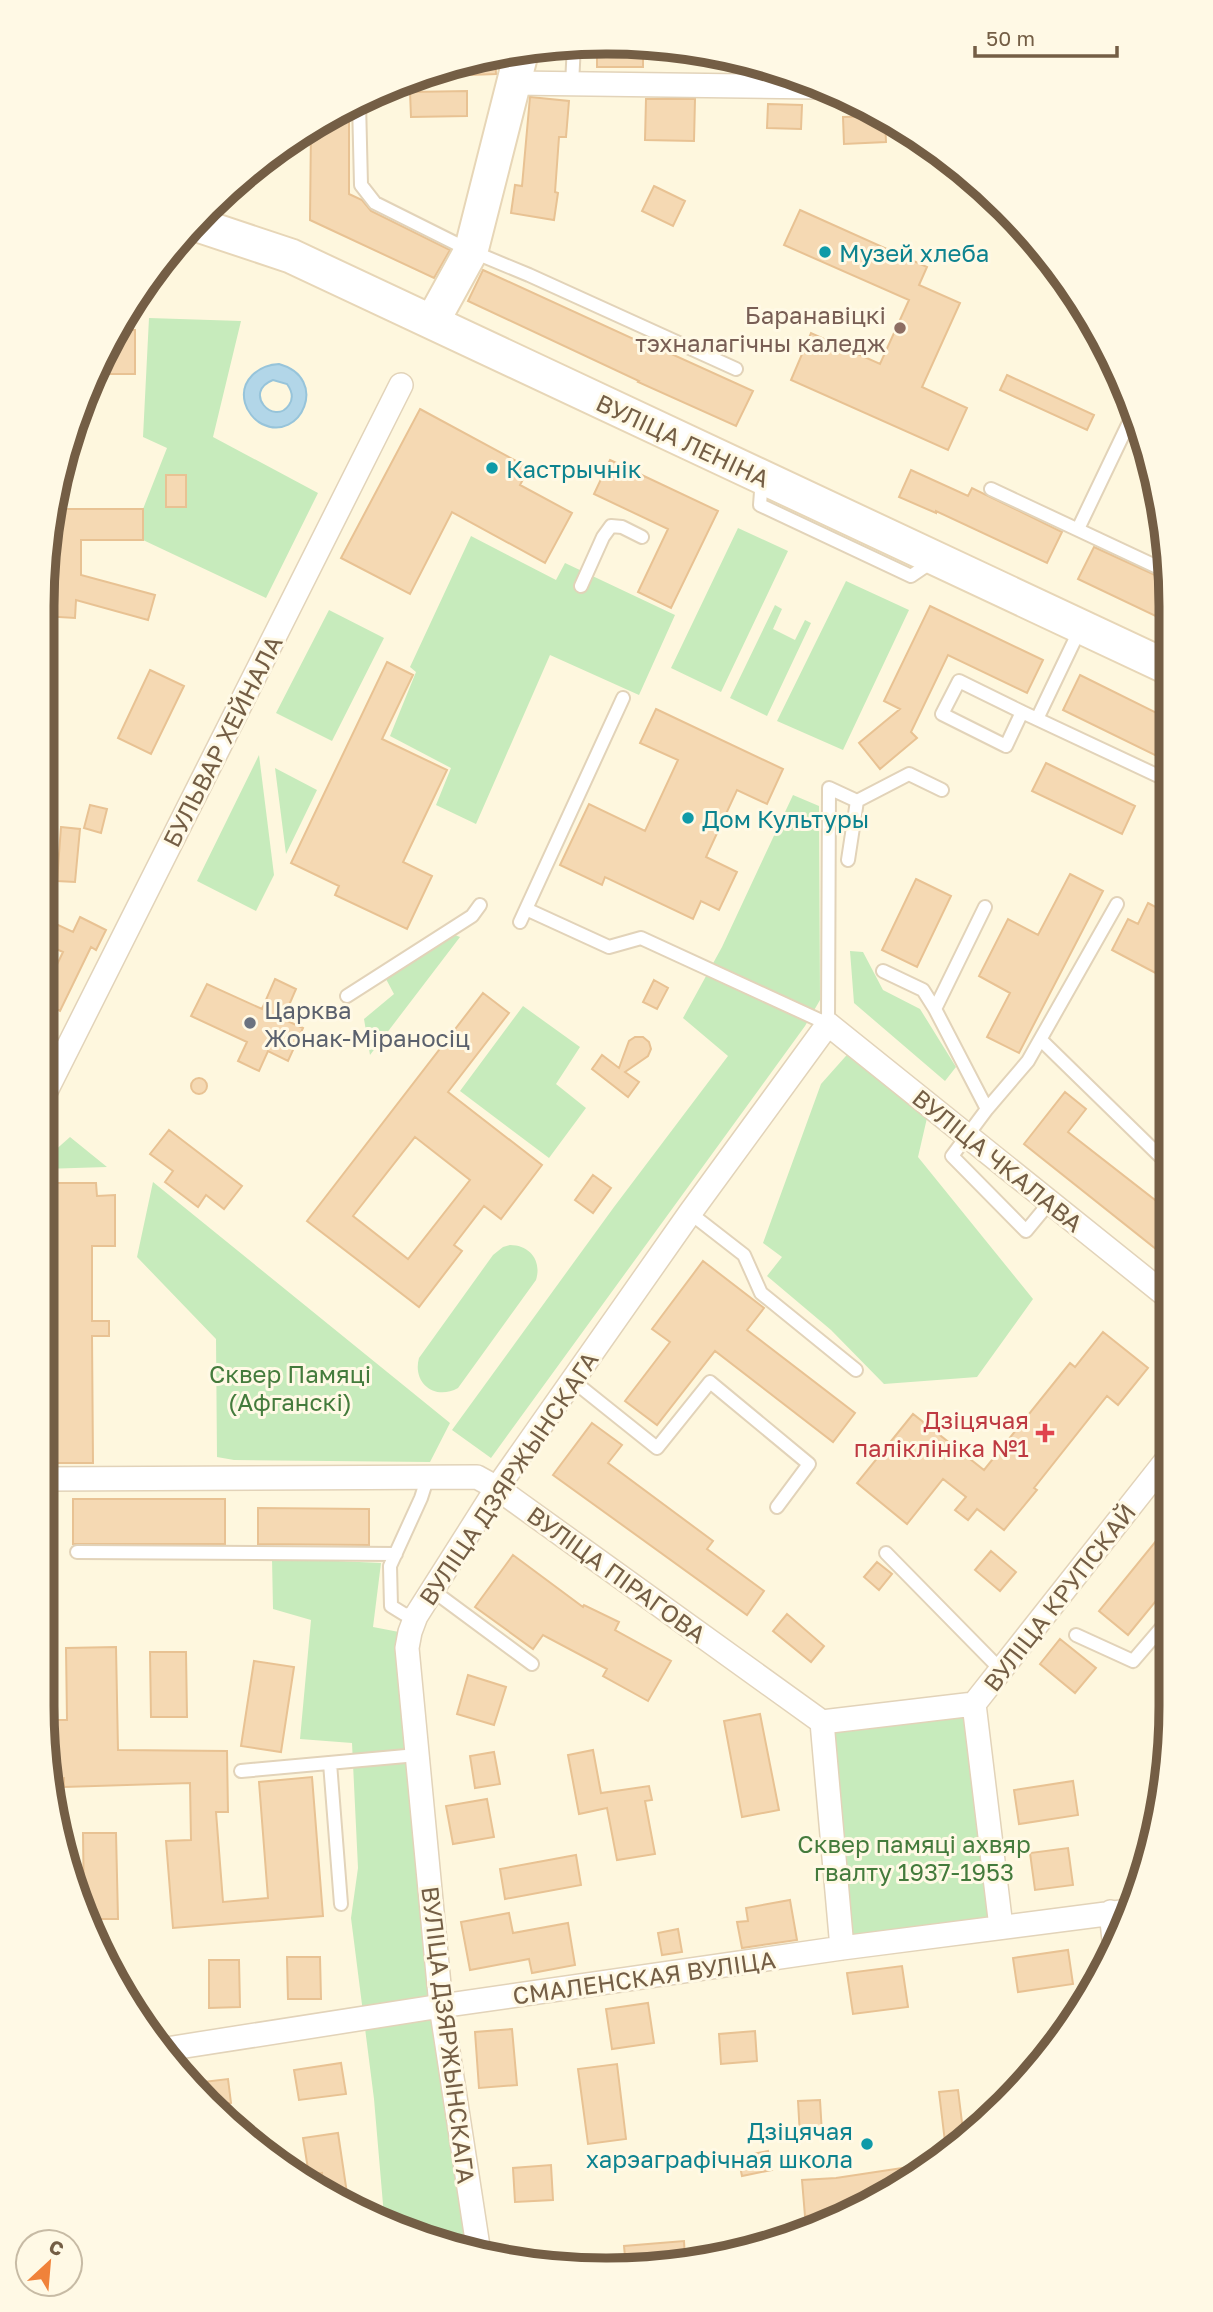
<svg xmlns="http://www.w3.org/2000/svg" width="1213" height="2312" viewBox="0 0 1213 2312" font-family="'Golos Text',sans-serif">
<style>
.green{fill:#c7ebbc}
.water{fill:#b2d6e8;stroke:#97c4da;stroke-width:2;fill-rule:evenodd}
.building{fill:#f5d9b3;stroke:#e8c293;stroke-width:2;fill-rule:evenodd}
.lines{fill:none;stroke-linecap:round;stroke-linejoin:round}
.lane-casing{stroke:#e2d3b9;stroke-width:16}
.street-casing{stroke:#e2d3b9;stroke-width:26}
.secondary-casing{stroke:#e7d6b7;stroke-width:37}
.lane{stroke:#fff;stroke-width:12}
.street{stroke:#fff;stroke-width:23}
.secondary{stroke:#fff;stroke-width:33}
.culture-dot{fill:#0f9aa8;stroke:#fff9e5;stroke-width:2.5}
.education-dot{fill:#8d6e63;stroke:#fff9e5;stroke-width:2.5}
.worship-dot{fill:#6b7280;stroke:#fff9e5;stroke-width:2.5}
.health-dot{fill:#e0444e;stroke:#fff9e5;stroke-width:2.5}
.labels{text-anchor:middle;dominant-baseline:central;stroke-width:6;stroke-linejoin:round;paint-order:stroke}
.culture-label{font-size:24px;fill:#0d838f;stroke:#fff9e5;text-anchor:start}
.education-label{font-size:24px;fill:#785e54;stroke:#fff9e5;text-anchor:end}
.street-label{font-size:24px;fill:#745e45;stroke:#fff9e5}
.worship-label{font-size:24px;fill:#5b616d;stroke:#fff9e5;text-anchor:start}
.park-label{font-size:24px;fill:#447b3c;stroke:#fff9e5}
.health-label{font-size:24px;fill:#be3a42;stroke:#fff9e5;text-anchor:end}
.rim{fill:none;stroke:#745e45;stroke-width:9}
</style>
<rect width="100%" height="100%" fill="#fef7de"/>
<!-- green -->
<path class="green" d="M149,318L241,321L213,437L318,493L266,598L143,540V509L167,448L143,437Z
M738,528L788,551L721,692L671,668Z
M471,536L556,580L565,563L675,615L639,695L550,655L476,824L436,805L451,768L390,736L416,672L410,667Z
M846,581L909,610L843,750L777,721Z
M775,605L782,609L773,629L795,640L805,620L811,623L767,716L730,698Z
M329,610L384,638L332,741L276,713Z
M259,755L274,875L256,911L197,881Z
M275,768L317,790L286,854Z
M793,795L819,806L820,1000L805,1026L491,1458L452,1430L614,1207L728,1056L683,1018L722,947Z
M450,933L460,937L370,1055L364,1019L394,994L386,979Z
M850,951L863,952L883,990L920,1009L956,1067L945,1081L854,1003Z
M523,1006L580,1047L556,1084L586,1108L549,1158L460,1091Z
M853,1048L927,1118L918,1157L1033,1299L977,1377L884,1384L831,1330L767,1276L782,1257L763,1243L821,1084Z
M70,1137L107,1167L43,1169V1161Z
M153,1182L450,1423L430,1462L234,1460L217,1457L216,1339L137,1257Z
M510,1245C530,1245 542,1261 536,1280L458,1388C435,1401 412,1383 419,1358L493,1255L503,1247Z
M272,1558L381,1563L373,1627L399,1632L432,1994L467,2251H461L384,2216L374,2099L351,1918L358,1868L352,1743L300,1739L311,1620L273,1609Z
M972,1709L998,1924L846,1943L826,1725Z"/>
<!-- water -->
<path class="water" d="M279,364C330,378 301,443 262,424C254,420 247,411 245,403C239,380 259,365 279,364ZM273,380L287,384C292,391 294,398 289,405C274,427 242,392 273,380Z"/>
<!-- building -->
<path class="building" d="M643,43V67H597V45Z
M495,56L496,74L440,76L439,69Z
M467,91V116L411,117L410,92Z
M530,97L569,101L566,137H559L555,192L558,193L554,220L511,213L515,185L522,186Z
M646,99H695L694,141L645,140Z
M768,104L802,105L801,129L767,128Z
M349,107V194L362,200L371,211L450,250L434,278L310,220L311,127L325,117Z
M879,116L885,120L886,142L844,144L843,117Z
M654,186L685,201L673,226L642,211Z
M800,210L927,267L919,285L960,303L922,387L967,408L948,450L791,380L811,333L880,364L909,300L784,245Z
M483,270L653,348L654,346L753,391L736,426L638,382L639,381L468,301Z
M117,330H135V374H94L100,356Z
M1007,375L1094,415L1087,430L1000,390Z
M420,409L529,468L520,485L572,513L545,563L452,512L410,594L341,558Z
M610,460L718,511L671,608L638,592L668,529L594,494Z
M911,470L968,496L972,488L1062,532L1047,563L936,511V513L899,497Z
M166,475H186V507H166Z
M53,509H143V540H81V575L155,595L148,620L76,600L75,618L43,616V586L54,587L55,539H48Z
M1094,547L1166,580V621L1078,579Z
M930,606L1043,660L1027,693L948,655L911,732L917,738L880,769L859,743L900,709L884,701Z
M387,662L413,675L382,739L447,770L403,862L432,876L407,929L335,895L339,886L291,863Z
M150,670L184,686L151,754L118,738Z
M1080,675L1167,718V761L1063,710Z
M656,709L783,769L767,804L737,790L706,857L737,872L719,910L701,901L693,919L605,877L602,885L560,865L589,804L645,831L678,760L640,743Z
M1046,763L1135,806L1122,834L1032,791Z
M90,805L107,809L101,833L84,828Z
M61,827L80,829L75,882L57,881Z
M1070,874L1103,891L1019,1053L987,1037L1010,993L979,976L1008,919L1038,935Z
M916,879L951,896L917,967L882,950Z
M1148,903L1167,913V979L1112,950L1128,919L1138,924Z
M80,917L106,930L96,950L91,947L60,1011L43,1002V994L63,952L43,943V918L73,932Z
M275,979L296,989L283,1019L303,1028L288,1061L268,1051L259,1071L238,1061L247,1042L191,1016L207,984L262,1009Z
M654,980L668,988L657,1009L643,1002Z
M483,993L509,1013L448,1092L542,1165L501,1219L484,1206L454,1245L462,1251L419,1307L307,1221ZM415,1137L470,1180L408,1259L353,1216Z
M635,1037H643L649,1042L651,1049L648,1056L625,1072L639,1082L628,1097L592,1069L602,1055L619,1068L629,1041Z
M191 1086a8 8 0 1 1 16 0a8 8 0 1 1-16 0Z
M1065,1092L1086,1109L1068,1132L1159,1203L1168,1192V1234L1156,1249L1024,1144Z
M169,1130L242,1186L224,1209L206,1195L198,1207L165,1182L173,1171L150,1154Z
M593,1175L611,1188L593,1213L575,1200Z
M43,1183H96L97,1196L115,1195V1246H92V1321H109V1336H92L93,1463H57L56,1417H45V1401H56L54,1242H42Z
M703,1261L764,1308L747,1330L855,1413L833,1442L715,1351L657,1425L625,1401L670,1342L652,1329Z
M1103,1332L1148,1368L1118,1405L1107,1396L1034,1488L1037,1490L1004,1530L977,1509L968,1520L955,1510L966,1497L943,1479L907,1524L857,1483L913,1414L984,1470L1070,1363L1075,1367Z
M592,1423L622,1445L608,1463L713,1541L707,1549L764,1591L747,1615L553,1475Z
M73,1499H225V1544H73Z
M258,1508L369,1509V1545L258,1544Z
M1169,1525V1585L1128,1635L1099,1611Z
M991,1551L1016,1572L1000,1591L975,1570Z
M513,1555L583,1607L584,1605L619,1622L615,1630L671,1661L648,1701L603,1676L607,1669L543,1635L533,1649L475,1607Z
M877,1562L892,1574L879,1590L864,1577Z
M787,1614L824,1646L811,1662L773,1631Z
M1060,1639L1096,1668L1075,1693L1040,1664Z
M116,1647L118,1750L227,1751L228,1812H216L223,1902L268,1898L259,1782L312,1777L323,1916L173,1928L166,1841L191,1840L190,1783L64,1787V1778L54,1779L44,1720H67L66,1648Z
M150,1652H186L187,1717H151Z
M254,1661L294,1667L281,1752L241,1746Z
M468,1675L506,1687L494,1725L457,1714Z
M760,1714L779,1810L742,1817L724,1721Z
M593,1750L601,1793L649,1786L652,1800L645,1801L655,1854L617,1860L607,1808L579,1814L568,1755Z
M494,1752L500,1784L475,1788L470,1756Z
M1073,1781L1078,1815L1019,1824L1014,1790Z
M487,1799L494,1837L453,1844L446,1806Z
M83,1833H116L118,1919H89L84,1910Z
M1068,1848L1073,1885L1035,1890L1030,1853Z
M576,1855L581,1885L505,1899L500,1869Z
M790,1900L797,1940L742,1948L737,1922L748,1921L746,1908Z
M509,1913L513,1933L568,1923L575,1965L532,1973L529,1959L470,1970L461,1922Z
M678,1929L682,1952L662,1955L658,1933Z
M1068,1950L1073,1984L1018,1992L1013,1958Z
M287,1957H320L321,1999H288Z
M209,1960H239L240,2007L209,2008Z
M902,1966L908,2007L853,2014L847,1973Z
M648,2003L654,2043L612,2049L606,2009Z
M512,2029L517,2085L479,2088L475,2032Z
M755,2031L757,2061L721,2064L719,2034Z
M341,2063L346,2094L299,2100L294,2070Z
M617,2064L626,2139L588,2144L578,2069Z
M228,2079L231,2103L218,2105L195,2083Z
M958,2090L964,2139L946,2150L939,2092Z
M820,2100L822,2134L800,2136L798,2101Z
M338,2133L348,2200L323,2189L322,2173L309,2175L303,2138Z
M768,2151L772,2170L742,2176L738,2157Z
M551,2165L553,2200L515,2202L513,2168Z
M922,2165L845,2213L805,2216L802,2180L836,2178Z
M684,2241L685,2259L644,2269L626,2267L624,2246Z"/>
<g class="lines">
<!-- lane casing -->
<g class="lane-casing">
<path id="lane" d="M572,84L574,45
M359,102L361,185L375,203L471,251L529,275L736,369
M762,478L760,505L911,576L933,561
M991,489L1166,571
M1078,529L1134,412
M581,586L603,537L611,526L622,527L642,537
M959,681L1022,712L1006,746L942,714Z
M1022,712L1167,780
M1037,719L1081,627
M848,860L857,801
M526,909L609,947L641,938L828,1024L829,788L857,801L909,774L942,790
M520,922L623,698
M883,971L923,990L935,1009L987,1109
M347,996L472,916L480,905
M935,1009L985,907
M1041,1040L1168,1164
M1050,1202L1026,1231L952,1156L987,1109L1028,1061L1117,904
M690,1213L744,1255L761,1293L856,1370
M572,1380L657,1448L710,1382L809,1464L777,1507
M77,1552L396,1554
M886,1553L1001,1670
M432,1590L532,1664
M416,1616L404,1614L391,1606L390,1566L421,1498L428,1476
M1076,1635L1133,1661L1169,1619
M330,1763L341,1904
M241,1771L417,1755"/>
</g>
<!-- street casing -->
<g class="street-casing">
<path id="street" d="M514,83L821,87
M43,1097L401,385
M42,1479L477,1477L497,1488L822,1722L842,1948
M974,1704L1001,1927
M822,1722L974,1704L1169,1457
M1111,1912L1115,1949
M160,2050L441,2006L842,1948L1129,1911
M479,2253L441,2006L407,1648L410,1632L416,1616L497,1488L690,1213L828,1024L1168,1297"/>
</g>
<!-- secondary casing -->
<g class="secondary-casing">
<path id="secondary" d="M195,224L291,256L1167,667
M432,322L471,251L522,50"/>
</g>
<!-- lane -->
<use href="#lane" class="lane"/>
<!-- street -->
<use href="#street" class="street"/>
<!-- secondary -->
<use href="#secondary" class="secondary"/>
</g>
<!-- markers -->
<g class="culture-dot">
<circle cx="825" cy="252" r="7"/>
<circle cx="492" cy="468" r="7"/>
<circle cx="688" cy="818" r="7"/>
<circle cx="867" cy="2144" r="7"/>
</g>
<circle class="education-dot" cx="900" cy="328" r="7"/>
<circle class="worship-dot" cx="250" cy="1023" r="7"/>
<path class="health-dot" d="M1041.5 1422.5h7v7h7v7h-7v7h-7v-7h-7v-7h7z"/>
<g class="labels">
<!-- culture labels -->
<g class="culture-label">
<text x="839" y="252">Музей хлеба</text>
<text x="506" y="468">Кастрычнік</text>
<text x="702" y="818">Дом Культуры</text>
<text x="853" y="2130" text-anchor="end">Дзіцячая<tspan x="853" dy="28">харэаграфічная школа</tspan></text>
</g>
<!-- education labels -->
<g class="education-label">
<text x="886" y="314">Баранавіцкі<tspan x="886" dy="28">тэхналагічны каледж</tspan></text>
</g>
<!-- street labels -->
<g class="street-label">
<text transform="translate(683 440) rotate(25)">ВУЛІЦА ЛЕНІНА</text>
<text transform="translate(222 741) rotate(-63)">БУЛЬВАР ХЕЙНАЛА</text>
<text transform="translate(998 1160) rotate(39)">ВУЛІЦА ЧКАЛАВА</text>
<text transform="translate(508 1478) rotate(-56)">ВУЛІЦА ДЗЯРЖЫНСКАГА</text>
<text transform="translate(617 1574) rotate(36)">ВУЛІЦА ПІРАГОВА</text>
<text transform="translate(1059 1597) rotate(-52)">ВУЛІЦА КРУПСКАЙ</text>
<text transform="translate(644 1977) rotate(-8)">СМАЛЕНСКАЯ ВУЛІЦА</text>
<text transform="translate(449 2035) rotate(83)">ВУЛІЦА ДЗЯРЖЫНСКАГА</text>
</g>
<!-- worship labels -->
<g class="worship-label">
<text x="264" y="1009">Царква<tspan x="264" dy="28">Жонак-Міраносіц</tspan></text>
</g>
<!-- park labels -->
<g class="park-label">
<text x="290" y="1373">Сквер Памяці<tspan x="290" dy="28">(Афганскі)</tspan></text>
<text x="914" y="1843">Сквер памяці ахвяр<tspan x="914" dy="28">гвалту 1937-1953</tspan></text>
</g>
<!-- health labels -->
<g class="health-label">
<text x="1029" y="1419">Дзіцячая<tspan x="1029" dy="28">паліклініка №1</tspan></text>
</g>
</g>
<!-- crop -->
<path d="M0 0H1213V2312H0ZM606 54H607A552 552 0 0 1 1159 606V1706A552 552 0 0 1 607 2258H606A552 552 0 0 1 54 1706V606A552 552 0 0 1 606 54Z" fill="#fff9e5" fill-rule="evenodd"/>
<path class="rim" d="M606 54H607A552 552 0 0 1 1159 606V1706A552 552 0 0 1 607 2258H606A552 552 0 0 1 54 1706V606A552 552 0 0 1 606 54Z"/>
<!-- north arrow -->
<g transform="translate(49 2263) rotate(26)"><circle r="33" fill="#fff9e5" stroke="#c7bba5" stroke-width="2"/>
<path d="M0-5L12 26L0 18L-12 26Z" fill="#f0823a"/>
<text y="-10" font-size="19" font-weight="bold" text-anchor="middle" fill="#745e45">С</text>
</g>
<!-- scale -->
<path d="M975 46v10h142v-10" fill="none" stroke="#745e45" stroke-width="3.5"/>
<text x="986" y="46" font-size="21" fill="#745e45" stroke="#fff9e5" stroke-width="5" paint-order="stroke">50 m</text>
</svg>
